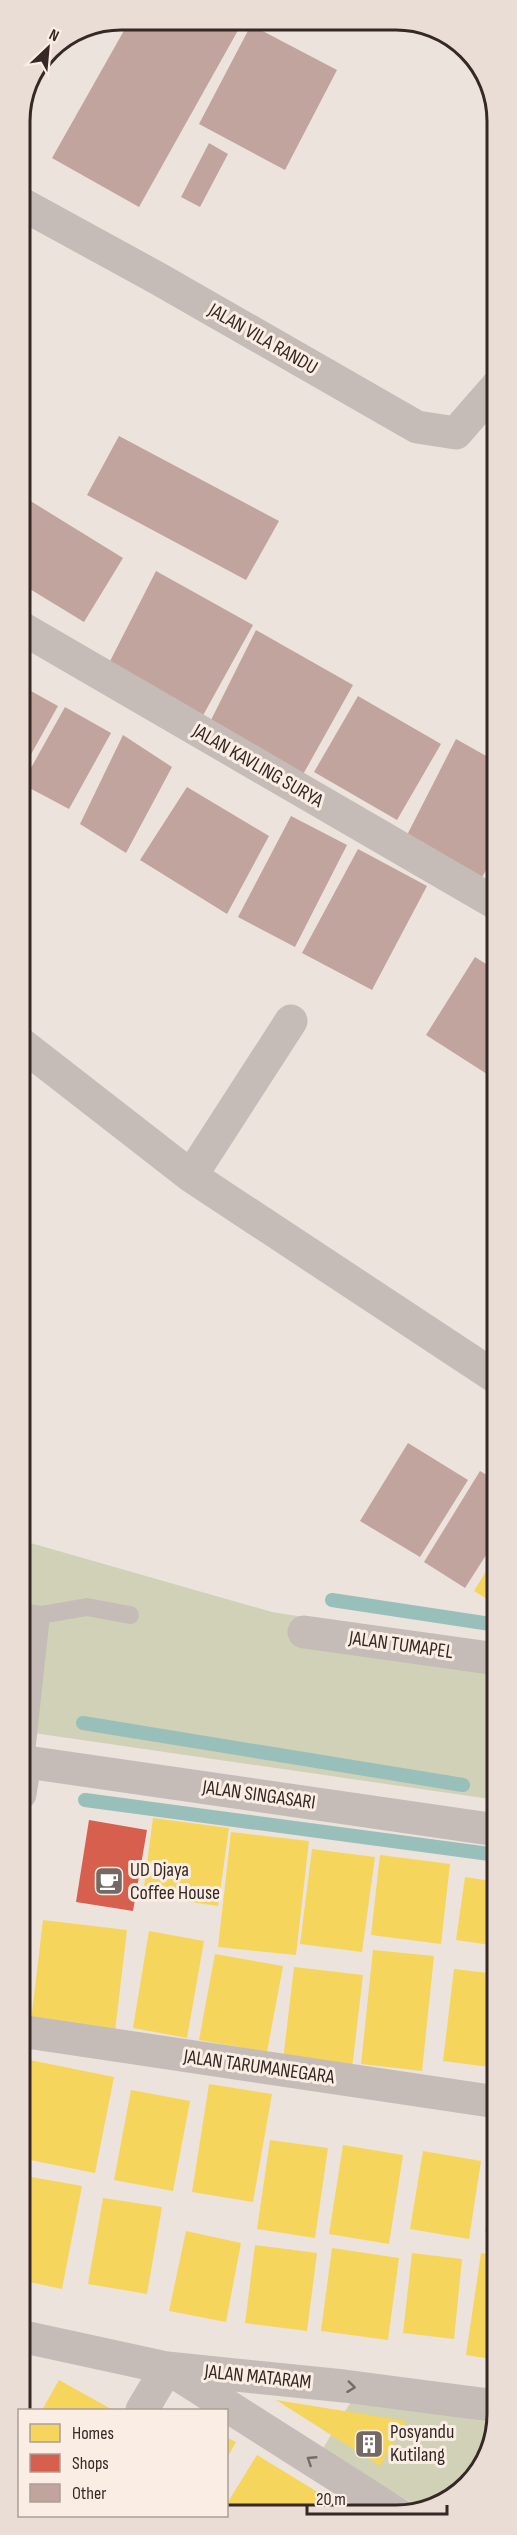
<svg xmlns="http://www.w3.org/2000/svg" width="517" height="2535" viewBox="0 0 517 2535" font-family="'Sofia Sans Condensed',sans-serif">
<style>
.green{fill:#d0d1b6}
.homes{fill:#f6d55c}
.shops{fill:#d6604d}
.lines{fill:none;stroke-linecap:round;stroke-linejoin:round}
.stream{stroke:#99bfba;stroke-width:14}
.building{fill:#c1a49e}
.lane{stroke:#c5bcb7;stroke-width:18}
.street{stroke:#c5bcb7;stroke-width:33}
.oneway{stroke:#766b67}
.labels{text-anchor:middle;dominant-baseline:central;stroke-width:6;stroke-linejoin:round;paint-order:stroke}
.street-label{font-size:20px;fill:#352825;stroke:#faede4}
.poi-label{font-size:20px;fill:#352825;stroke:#faede4;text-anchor:start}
.rim{fill:none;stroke:#352825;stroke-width:3}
</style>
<rect width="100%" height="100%" fill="#ece3dd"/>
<!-- green -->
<path class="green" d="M20,1540L272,1612L497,1648V1800L20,1731Z
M352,2400L496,2423L468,2485L421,2508L322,2450Z"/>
<!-- homes -->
<path class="homes" d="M497,1553V1605L474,1591Z
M153,1818L229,1828L218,1906L143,1895Z
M231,1832L309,1841L296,1955L218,1947Z
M312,1849L375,1857L362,1952L300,1944Z
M380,1855L450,1864L441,1944L371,1935Z
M465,1877L497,1882V1946L456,1940Z
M43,1920L127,1930L114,2040L30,2030Z
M149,1931L204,1941L187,2038L133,2028Z
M373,1950L434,1956L422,2071L361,2064Z
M215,1954L283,1966L267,2052L199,2040Z
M294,1967L363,1975L352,2069L283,2060Z
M454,1969L497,1974V2068L443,2061Z
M20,2058L114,2077L95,2173L20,2158Z
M209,2084L272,2094L253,2202L192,2192Z
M131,2090L190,2101L173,2191L114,2180Z
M270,2140L328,2148L315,2238L257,2229Z
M343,2145L403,2155L389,2244L329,2234Z
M423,2151L481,2161L469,2239L410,2229Z
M494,2153L497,2154V2234L485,2232Z
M20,2175L82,2186L62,2289L20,2280Z
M103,2198L162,2207L147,2294L88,2284Z
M186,2231L241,2243L226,2322L169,2311Z
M255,2245L317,2253L307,2331L245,2323Z
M332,2248L399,2258L388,2340L321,2331Z
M412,2253L462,2259L454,2339L403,2333Z
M481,2253L497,2256V2360L466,2355Z
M59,2380L113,2410H42Z
M276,2400L406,2421L380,2466Z
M226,2437L236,2442L226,2460Z
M257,2455L329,2499L320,2514H226V2505Z"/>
<!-- shops -->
<path class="shops" d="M89,1820L147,1830L133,1911L76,1902Z"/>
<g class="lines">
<!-- stream -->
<path class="stream" d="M332,1600L497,1625
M83,1723L463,1785
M85,1800L497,1855"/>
</g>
<!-- building -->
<path class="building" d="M241,25L139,207L52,158L126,27Z
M251,25L337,70L285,170L199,124Z
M209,143L228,154L200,207L181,197Z
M119,436L279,521L246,580L87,495Z
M24,497L123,558L84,622L20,583V505Z
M156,571L253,625L201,719L107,667Z
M256,630L353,685L301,778L208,726Z
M20,685L58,706L20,774Z
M358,696L441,744L397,820L314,772Z
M65,707L111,733L69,809L22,784Z
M123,735L172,767L126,853L80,824Z
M456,739L497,762V850L479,883L405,839Z
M187,787L269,836L227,914L140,860Z
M291,816L347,845L295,947L238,917Z
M358,849L427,886L372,990L302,953Z
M475,957L497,971V1066L490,1076L426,1035Z
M408,1443L468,1480L420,1557L360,1521Z
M480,1471L497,1481V1538L465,1588L424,1562Z"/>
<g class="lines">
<!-- lane -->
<path class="lane" d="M20,1612L41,1615L87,1607L130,1615
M25,1762L41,1615"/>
<!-- street -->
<path class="street" d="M20,203L157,278L417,427L456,433L497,386
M20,627L497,904
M20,1043L191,1176L497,1378
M191,1176L291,1021
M304,1632L497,1659
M20,1761L497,1830
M20,1794L25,1762
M20,2031L497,2102
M20,2336L167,2368L344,2386L497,2406
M174,2372L399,2515
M142,2410L167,2368"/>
</g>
<!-- one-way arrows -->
<defs><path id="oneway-chevron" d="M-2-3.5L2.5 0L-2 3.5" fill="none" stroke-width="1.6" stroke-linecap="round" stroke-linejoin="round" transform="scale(1.5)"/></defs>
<g class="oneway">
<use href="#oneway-chevron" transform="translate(351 2387) rotate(7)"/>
<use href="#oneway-chevron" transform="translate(311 2460) rotate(-147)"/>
</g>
<!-- icons -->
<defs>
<g id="cafe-square" transform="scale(1.5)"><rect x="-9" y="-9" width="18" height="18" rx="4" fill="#756965" stroke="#faede4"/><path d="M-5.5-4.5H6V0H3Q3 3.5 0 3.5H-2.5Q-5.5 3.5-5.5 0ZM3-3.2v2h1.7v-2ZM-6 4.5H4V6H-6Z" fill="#fff"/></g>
<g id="building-square" transform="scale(1.5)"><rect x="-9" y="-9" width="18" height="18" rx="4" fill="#756965" stroke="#faede4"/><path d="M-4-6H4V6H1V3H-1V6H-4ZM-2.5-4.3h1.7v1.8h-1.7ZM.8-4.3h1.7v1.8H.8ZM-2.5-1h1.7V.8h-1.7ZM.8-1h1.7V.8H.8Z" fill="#fff"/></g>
</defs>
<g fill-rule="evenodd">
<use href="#cafe-square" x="109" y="1881"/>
<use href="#building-square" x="369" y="2444"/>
</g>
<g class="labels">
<!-- street labels -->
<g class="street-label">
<text transform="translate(263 339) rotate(30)">JALAN VILA RANDU</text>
<text transform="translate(258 766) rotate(30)">JALAN KAVLING SURYA</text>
<text transform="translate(401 1645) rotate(8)">JALAN TUMAPEL</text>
<text transform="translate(259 1795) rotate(8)">JALAN SINGASARI</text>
<text transform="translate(259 2067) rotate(8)">JALAN TARUMANEGARA</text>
<text transform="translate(258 2377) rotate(6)">JALAN MATARAM</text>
</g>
<!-- poi labels -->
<g class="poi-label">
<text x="130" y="1870">UD Djaya<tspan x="130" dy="23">Coffee House</tspan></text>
<text x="390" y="2432">Posyandu<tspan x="390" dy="23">Kutilang</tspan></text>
</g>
</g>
<!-- crop -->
<path d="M0 0H517V2535H0ZM121 30H396A91 91 0 0 1 487 121V2414A91 91 0 0 1 396 2505H121A91 91 0 0 1 30 2414V121A91 91 0 0 1 121 30Z" fill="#eaddd5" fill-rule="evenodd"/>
<path class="rim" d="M121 30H396A91 91 0 0 1 487 121V2414A91 91 0 0 1 396 2505H121A91 91 0 0 1 30 2414V121A91 91 0 0 1 121 30Z"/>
<!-- legend -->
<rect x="18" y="2409" width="210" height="108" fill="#faede4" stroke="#ab9e98" stroke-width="1.5"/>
<rect x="30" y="2424" width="30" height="18" fill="#f6d55c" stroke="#ab9e98" stroke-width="1.5"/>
<text x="72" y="2439" font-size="18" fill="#352825">Homes</text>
<rect x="30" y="2454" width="30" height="18" fill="#d6604d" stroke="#ab9e98" stroke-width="1.5"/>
<text x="72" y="2469" font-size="18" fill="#352825">Shops</text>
<rect x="30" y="2484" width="30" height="18" fill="#c1a49e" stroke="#ab9e98" stroke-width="1.5"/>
<text x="72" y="2499" font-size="18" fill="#352825">Other</text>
<!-- north arrow -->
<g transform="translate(48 48) rotate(26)" stroke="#faede4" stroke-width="4.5" paint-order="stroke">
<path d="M0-4.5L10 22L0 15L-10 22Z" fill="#352825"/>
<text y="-9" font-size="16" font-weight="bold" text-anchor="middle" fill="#352825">N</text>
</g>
<!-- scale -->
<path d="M307 2505v9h140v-9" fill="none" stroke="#352825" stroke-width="3"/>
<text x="316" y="2505" font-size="18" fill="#352825" stroke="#faede4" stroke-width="4.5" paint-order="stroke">20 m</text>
</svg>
